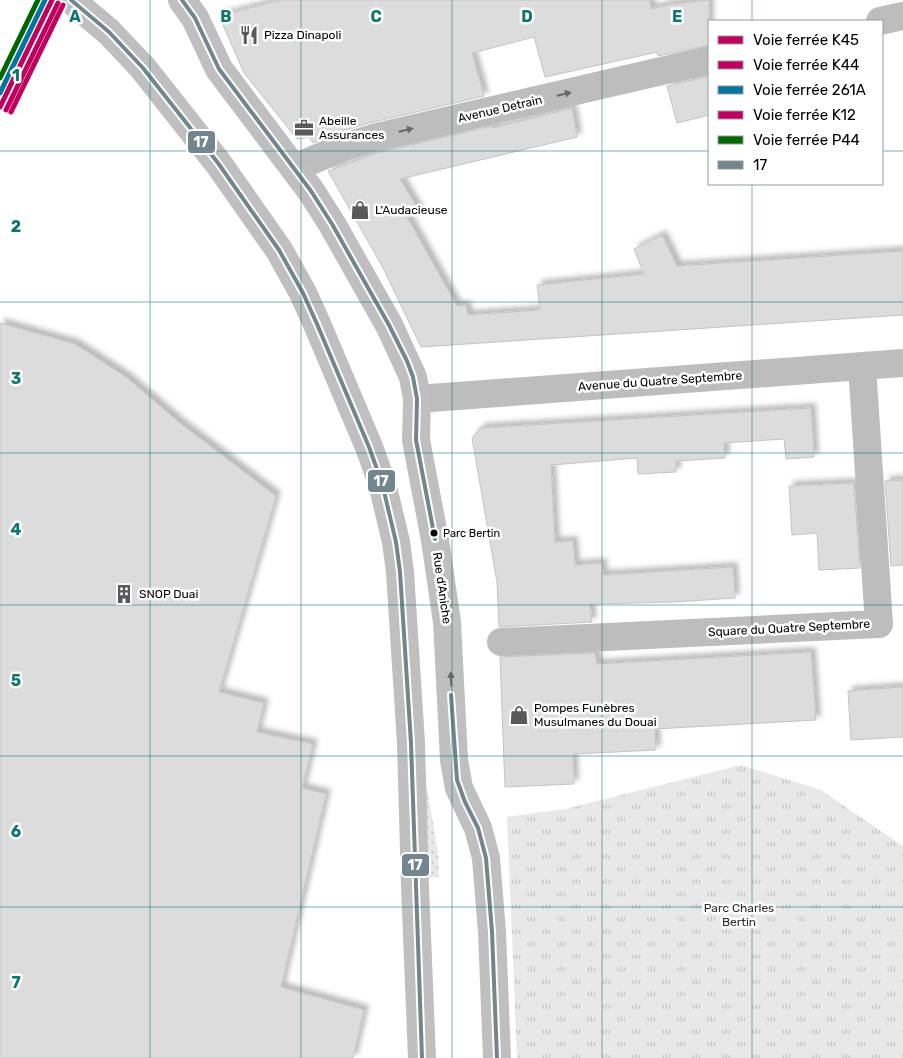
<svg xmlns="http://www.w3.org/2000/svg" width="903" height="1058" viewBox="0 0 903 1058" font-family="Rubik,sans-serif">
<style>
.grass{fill:url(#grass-dots)}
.park{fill:url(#park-tufts)}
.building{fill:#dcdcdc;stroke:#c4c4c4;filter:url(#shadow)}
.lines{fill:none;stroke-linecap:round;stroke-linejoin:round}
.minor{stroke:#bdbdbd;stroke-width:28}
.secondary{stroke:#bfbfbf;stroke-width:28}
.bus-1-casing{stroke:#fff;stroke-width:8}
.bus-1{stroke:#73868d;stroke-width:4}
.rail-1-casing{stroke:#fff;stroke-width:9}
.rail-2-casing{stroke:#fff;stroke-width:9}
.rail-3-casing{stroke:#fff;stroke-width:9}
.rail-4-casing{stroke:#fff;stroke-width:9}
.rail-5-casing{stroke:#fff;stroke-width:9}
.rail-1{stroke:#bf005f;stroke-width:5}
.rail-2{stroke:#bf005f;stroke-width:5}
.rail-3{stroke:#0075a1;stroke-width:5}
.rail-4{stroke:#bf005f;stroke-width:5}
.rail-5{stroke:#060;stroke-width:5}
.oneway{fill:#686868}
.oneway2{fill:#696969}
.grid{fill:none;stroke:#0f766e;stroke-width:1;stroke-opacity:0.55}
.bus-dot{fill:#000;stroke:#fff;stroke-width:2}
.labels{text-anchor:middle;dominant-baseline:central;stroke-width:5;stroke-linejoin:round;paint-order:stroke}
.bus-label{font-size:11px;fill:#000;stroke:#fff;text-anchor:start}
.poi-label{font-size:12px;fill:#000;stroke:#fff;text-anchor:start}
.street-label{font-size:12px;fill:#000;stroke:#fff}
.park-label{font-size:12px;fill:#2d2d2d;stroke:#fff}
.grid-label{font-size:16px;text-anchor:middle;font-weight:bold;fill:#0f766e;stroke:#fff;stroke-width:5;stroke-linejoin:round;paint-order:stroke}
.line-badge{stroke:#fff;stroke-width:2}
.badge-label{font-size:14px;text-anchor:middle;font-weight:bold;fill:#fff}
</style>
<defs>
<pattern id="grass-dots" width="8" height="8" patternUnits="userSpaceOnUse" patternTransform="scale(1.25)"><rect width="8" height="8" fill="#e8e8e8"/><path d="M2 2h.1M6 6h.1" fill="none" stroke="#c5c5c5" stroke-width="1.8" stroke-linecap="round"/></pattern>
<pattern id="park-tufts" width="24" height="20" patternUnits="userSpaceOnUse" patternTransform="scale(1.25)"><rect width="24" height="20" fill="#e8e8e8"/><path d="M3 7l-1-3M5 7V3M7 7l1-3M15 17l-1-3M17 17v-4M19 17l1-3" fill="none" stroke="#c5c5c5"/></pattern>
<filter id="shadow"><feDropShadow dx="4.5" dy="-4.5" stdDeviation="2.5" flood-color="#0004"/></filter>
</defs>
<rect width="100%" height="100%" fill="#fff"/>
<!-- grass -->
<path class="grass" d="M427,788L438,853L439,877L424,878L425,789Z"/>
<!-- park -->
<path class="park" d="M741,765L821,790L903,846V1058H517L507,817L565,809Z"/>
<!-- building -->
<path class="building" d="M281,0H650L651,9L673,4L709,0V45L658,56L657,52L545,77L534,37L472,53L484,96L369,123L339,132L313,143L309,137L297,139L244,73L219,16Z
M709,76V115L677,123L667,86Z
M572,108L577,137L400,179L419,211L407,217L457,306L466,305L468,315L540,310L537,285L644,274L634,249L662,235L677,266L903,251V315L421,347L382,266L328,171L377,153L492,126L493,128Z
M0,323L75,344L126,377L180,423L276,496L219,692L264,703L257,732L313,744L302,788L326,794L281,987L364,1010L353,1058H0Z
M811,408L814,457L786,459L784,439L724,443L725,458L676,461V472L638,474L637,458L551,465L555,542L573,541L575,565L602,563L603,575L733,567L735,598L674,602L590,604L592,622L499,627L497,582L472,438L481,428Z
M903,480V565L891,566L885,481Z
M854,483L860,568L819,570L817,533L792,535L789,486Z
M811,652L816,720L655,729L656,750L573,754L574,784L505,787L500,657L595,653L597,664Z
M903,687V737L851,740L848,691Z"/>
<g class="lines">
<!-- minor -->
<path class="minor" d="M880,21L903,16
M294,168L344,147L373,138L709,60
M417,399L903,363
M501,642L879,624L862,366"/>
<!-- secondary -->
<path class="secondary" d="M71,0L109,32L143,68L218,163L279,250L303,293L317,324L369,447L382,483L396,542L400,572L411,743L415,887L422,1058
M182,0L195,18L219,69L311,191L332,224L389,325L413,377L417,399L416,440L435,540L447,622L454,760L459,788L478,828L486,858L492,932L497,1058"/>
<!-- bus-1 casing -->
<g class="bus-1-casing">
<path id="bus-1" d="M71,0L109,32L143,68L218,163L279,250L303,293L317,324L369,447L382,483L396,542L400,572L411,743L422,1058
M182,0L195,18L219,69L311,191L332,224L389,325L407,361L413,377L417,399L416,440L435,539
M451,695L457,780L465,802L478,828L486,858L492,932L497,1058"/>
</g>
<!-- bus-1 -->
<use href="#bus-1" class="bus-1"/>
<!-- rail-1 casing -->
<g class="rail-1-casing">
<path id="rail-1" d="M0,107L52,0"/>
</g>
<!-- rail-2 casing -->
<g class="rail-2-casing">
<path id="rail-2" d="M6,110L58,3"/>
</g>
<!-- rail-3 casing -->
<g class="rail-3-casing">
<path id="rail-3" d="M0,93L45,0"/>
</g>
<!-- rail-4 casing -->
<g class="rail-4-casing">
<path id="rail-4" d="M11,112L63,5"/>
</g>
<!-- rail-5 casing -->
<g class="rail-5-casing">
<path id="rail-5" d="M0,78L38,0"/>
</g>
<!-- rail-1 -->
<use href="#rail-1" class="rail-1"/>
<!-- rail-2 -->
<use href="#rail-2" class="rail-2"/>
<!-- rail-3 -->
<use href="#rail-3" class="rail-3"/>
<!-- rail-4 -->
<use href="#rail-4" class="rail-4"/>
<!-- rail-5 -->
<use href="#rail-5" class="rail-5"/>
</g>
<!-- one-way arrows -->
<defs><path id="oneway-solid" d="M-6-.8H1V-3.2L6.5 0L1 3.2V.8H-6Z" transform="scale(1.25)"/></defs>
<g class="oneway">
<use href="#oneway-solid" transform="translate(564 94) rotate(-13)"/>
<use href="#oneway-solid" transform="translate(406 130) rotate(-13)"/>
</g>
<use class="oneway2" href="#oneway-solid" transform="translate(451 679) rotate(-93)"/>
<!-- grid -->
<path class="grid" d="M150,0V1058M301,0V1058M452,0V1058M602,0V1058M752,0V21M0,151H709M882,151H903M752,184V1058M0,302H903M0,453H903M0,605H903M0,756H903M0,907H903"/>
<!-- icons -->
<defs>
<g id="restaurant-bare" transform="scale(1.5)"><path d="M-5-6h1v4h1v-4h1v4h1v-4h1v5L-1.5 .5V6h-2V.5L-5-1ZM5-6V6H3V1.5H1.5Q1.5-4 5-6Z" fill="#595959" stroke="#fff" stroke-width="2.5" paint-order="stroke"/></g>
<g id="office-bare" transform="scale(1.5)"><path d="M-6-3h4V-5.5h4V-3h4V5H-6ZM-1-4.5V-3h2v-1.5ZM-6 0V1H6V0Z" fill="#595959" stroke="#fff" stroke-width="2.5" paint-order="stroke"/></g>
<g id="shop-bare" transform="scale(1.5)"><path d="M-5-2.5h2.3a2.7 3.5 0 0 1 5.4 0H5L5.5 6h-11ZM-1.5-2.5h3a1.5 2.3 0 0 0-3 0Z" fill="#595959" stroke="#fff" stroke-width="2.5" paint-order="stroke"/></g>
<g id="building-bare" transform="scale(1.5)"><path d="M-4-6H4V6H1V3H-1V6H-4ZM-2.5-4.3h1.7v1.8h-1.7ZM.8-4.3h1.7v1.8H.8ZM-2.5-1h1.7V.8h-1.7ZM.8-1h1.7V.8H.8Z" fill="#595959" stroke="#fff" stroke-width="2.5" paint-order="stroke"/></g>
</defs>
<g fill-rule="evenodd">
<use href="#restaurant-bare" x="249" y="35"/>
<use href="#office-bare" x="304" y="128"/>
<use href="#shop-bare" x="360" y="210"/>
<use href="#building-bare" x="124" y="594"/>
<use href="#shop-bare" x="519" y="715"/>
</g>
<!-- markers -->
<circle class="bus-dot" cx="434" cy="533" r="4.5"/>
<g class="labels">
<!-- bus labels -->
<g class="bus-label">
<text x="443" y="533">Parc Bertin</text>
</g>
<!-- poi labels -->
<g class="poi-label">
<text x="264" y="35">Pizza Dinapoli</text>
<text x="319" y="121">Abeille<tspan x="319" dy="14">Assurances</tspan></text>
<text x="375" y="210">L'Audacieuse</text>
<text x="139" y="594">SNOP Duai</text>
<text x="534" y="708">Pompes Funèbres<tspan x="534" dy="14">Musulmanes du Douai</tspan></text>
</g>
<!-- street labels -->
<g class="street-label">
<text transform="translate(500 109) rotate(-13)">Avenue Detrain</text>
<text transform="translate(660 381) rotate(-4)">Avenue du Quatre Septembre</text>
<text transform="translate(442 588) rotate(82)">Rue d'Aniche</text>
<text transform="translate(789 628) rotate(-3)">Square du Quatre Septembre</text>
</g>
<!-- park labels -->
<g class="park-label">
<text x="739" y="908">Parc Charles<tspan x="739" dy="14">Bertin</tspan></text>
</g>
</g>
<g class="grid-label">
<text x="75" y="22">A</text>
<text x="226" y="22">B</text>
<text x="376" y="22">C</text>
<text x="527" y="22">D</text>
<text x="677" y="22">E</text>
<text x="16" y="81">1</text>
<text x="16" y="232">2</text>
<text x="16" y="384">3</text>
<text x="16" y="535">4</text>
<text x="16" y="686">5</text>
<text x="16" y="837">6</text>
<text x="16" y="988">7</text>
</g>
<g class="line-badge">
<rect x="187" y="130" width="29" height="24" rx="5" fill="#73868d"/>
<rect x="367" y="469" width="29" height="24" rx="5" fill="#73868d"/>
<rect x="401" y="853" width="29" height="24" rx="5" fill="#73868d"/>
</g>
<g class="badge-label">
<text x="201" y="147">17</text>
<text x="381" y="486">17</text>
<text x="415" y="870">17</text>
</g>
<!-- legend -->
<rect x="708" y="20" width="175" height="165" fill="#ffffff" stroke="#999999"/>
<rect x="718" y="36" width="25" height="8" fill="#bf005f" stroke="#999999"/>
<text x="753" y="45" font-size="15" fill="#000000">Voie ferrée K45</text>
<rect x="718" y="61" width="25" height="8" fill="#bf005f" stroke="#999999"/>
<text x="753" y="70" font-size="15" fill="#000000">Voie ferrée K44</text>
<rect x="718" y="86" width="25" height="8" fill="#0075a1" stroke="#999999"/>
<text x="753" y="95" font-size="15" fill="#000000">Voie ferrée 261A</text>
<rect x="718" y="111" width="25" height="8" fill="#bf005f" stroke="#999999"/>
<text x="753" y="120" font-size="15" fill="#000000">Voie ferrée K12</text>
<rect x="718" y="136" width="25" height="8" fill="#006600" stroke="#999999"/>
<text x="753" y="145" font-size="15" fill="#000000">Voie ferrée P44</text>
<rect x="718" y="161" width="25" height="8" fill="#73868d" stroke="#999999"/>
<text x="753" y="170" font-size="15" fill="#000000">17</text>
</svg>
